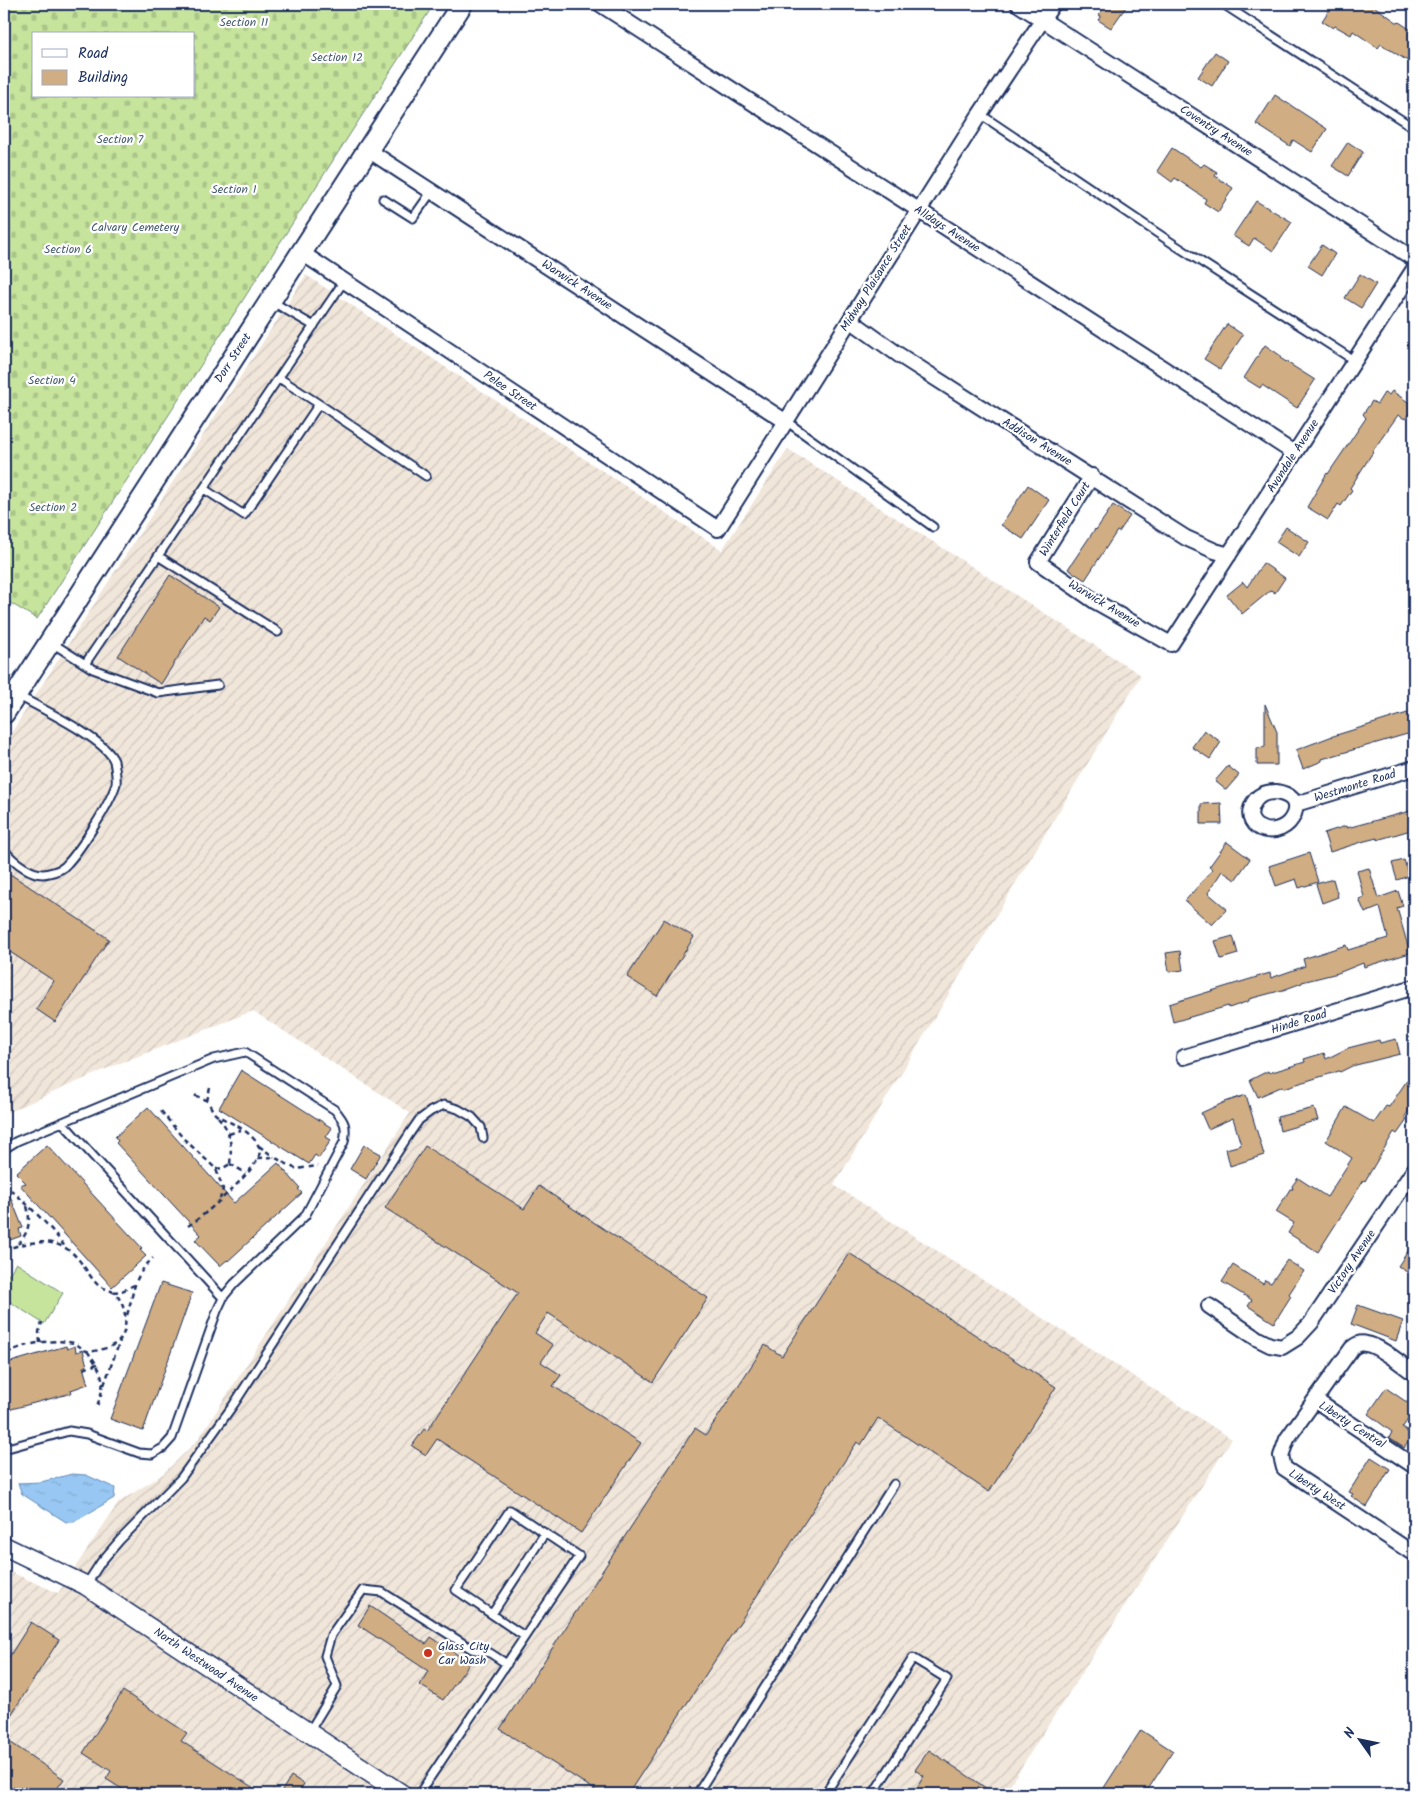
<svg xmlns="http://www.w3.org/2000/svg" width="1418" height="1798" viewBox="0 0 1418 1798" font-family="Kalam,sans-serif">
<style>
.industrial{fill:url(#industrial-furrows)}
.cemetery{fill:url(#cemetery-stones);stroke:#708a7d;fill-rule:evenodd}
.pitch{fill:#c6e49c;stroke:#708a7d}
.water{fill:url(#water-ripples);stroke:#658ab7}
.building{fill:#d0ad82;stroke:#1b2f5e}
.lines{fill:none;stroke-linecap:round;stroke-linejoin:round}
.service-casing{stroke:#1b2f5e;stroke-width:11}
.minor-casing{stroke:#1b2f5e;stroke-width:18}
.tertiary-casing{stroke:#1b2f5e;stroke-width:21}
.secondary-casing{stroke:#1b2f5e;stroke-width:24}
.path{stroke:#1b2f5e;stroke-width:2.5;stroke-dasharray:5 4;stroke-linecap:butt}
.service{stroke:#fff;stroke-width:7}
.minor{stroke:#fff;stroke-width:14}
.tertiary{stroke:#fff;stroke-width:18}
.secondary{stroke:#fff;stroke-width:20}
.poi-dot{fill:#c8321e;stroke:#fff;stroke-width:2}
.labels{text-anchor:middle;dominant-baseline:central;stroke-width:4.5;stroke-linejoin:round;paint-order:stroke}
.park-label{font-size:12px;fill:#465c6e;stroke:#fff}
.street-label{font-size:12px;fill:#1b2f5e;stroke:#fff}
.poi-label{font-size:12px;fill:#1b2f5e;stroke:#fff;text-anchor:start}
</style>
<defs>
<pattern id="industrial-furrows" width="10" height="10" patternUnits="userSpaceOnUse" patternTransform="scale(1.25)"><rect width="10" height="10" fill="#f1e6da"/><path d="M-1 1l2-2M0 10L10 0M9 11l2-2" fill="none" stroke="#cec6be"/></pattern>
<pattern id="cemetery-stones" width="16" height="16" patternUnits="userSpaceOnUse" patternTransform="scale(1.25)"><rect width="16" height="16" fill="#c6e49c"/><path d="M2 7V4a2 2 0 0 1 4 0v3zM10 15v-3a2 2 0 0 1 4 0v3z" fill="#aac489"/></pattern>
<pattern id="water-ripples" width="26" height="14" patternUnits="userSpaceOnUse" patternTransform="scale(1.25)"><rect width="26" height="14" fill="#97c7f2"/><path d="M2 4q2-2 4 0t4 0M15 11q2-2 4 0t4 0" fill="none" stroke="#82abd2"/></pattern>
</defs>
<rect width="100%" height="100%" fill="#fff"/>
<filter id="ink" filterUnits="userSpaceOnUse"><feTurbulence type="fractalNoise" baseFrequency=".02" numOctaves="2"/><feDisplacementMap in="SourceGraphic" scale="10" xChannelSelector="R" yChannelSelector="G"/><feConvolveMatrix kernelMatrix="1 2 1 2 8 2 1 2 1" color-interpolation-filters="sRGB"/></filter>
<g filter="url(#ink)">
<!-- industrial -->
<path class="industrial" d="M306,275L722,550L788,449L1141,675L834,1185L1232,1439L1004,1794H4V1569L58,1593L119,1502L163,1474L197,1441L410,1113L253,1011L113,1066L4,1114V744Z"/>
<!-- cemetery -->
<path class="cemetery" d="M4,4H434L37,619L4,599ZM34,34H194V96H34Z"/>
<!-- pitch -->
<path class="pitch" d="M16,1263L63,1293L44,1324L4,1298V1282Z"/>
<!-- water -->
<path class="water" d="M72,1474L86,1475L115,1488L114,1498L74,1522H66L22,1494L18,1483L41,1482Z"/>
<!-- building -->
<path class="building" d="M1106,4H1128L1111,28L1098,20L1101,16L1099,15Z
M1333,4H1371L1398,23L1399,22L1414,32V65L1381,44L1378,48L1353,31L1351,35L1335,26L1333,28L1322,21Z
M1215,52L1228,61L1212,86L1198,77Z
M1275,95L1327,129L1312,152L1293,140L1290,146L1256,124Z
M1348,142L1363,152L1348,176L1332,166Z
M1172,148L1201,167L1204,164L1217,172L1215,176L1233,188L1218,212L1204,203L1206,199L1175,178L1172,182L1157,171Z
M1256,201L1292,222L1273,251L1254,238L1249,246L1233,236Z
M1322,245L1335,254L1322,275L1308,266Z
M1360,274L1376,284L1361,308L1345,298Z
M1227,324L1243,335L1220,369L1204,359Z
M1265,345L1281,356L1280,358L1315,380L1297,408L1262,385L1260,388L1244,378Z
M1392,391L1411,404L1409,407L1412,409L1405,419L1398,415L1372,452H1373L1350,488L1352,490L1341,506L1338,504L1328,520L1307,507L1327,473L1328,474L1366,418L1363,414L1372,401L1377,404L1384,393L1389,395Z
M1028,485L1049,500L1023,539L1001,525Z
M1113,505L1130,516L1119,532L1117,531L1085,580L1068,569L1095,529L1096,530Z
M1286,527L1309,542L1299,557L1276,542Z
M1263,563L1285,578L1275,593L1271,590L1242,614L1227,595L1243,582L1247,587Z
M170,575L219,607L210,620L204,616L161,684L118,656Z
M1265,704L1277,732V765H1257V748L1265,747Z
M1414,711V732L1322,759V761L1303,769L1296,750L1330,737Z
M1204,730L1221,742L1210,759L1192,747Z
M1228,766L1239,775L1226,790L1215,781Z
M1221,803L1222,824H1201V804Z
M1414,810V829L1377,840V838L1365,841L1330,852L1324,833L1346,826L1347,828Z
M1227,842L1250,859L1235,880L1222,871L1208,893L1227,909L1212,925L1185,901L1213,869L1209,867Z
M1309,853L1318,882L1299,888L1296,879L1276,886L1269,866Z
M1404,860L1409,876L1397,880L1392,863Z
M1369,868L1378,898L1398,891L1403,906L1397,908L1410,953L1364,967L1363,963L1338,973L1302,982V983L1283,990L1249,999V1001L1229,1008L1228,1006L1173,1022L1169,1004L1270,973L1271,978L1305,966L1303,959L1346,945L1348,950L1388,938L1380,907L1365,913L1359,899L1364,897L1357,871Z
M4,870L109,939L55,1022L36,1009L54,981L4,948Z
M1333,879L1338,897L1322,903L1316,884Z
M664,919L694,937L657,996L627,977Z
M1233,936L1238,954L1221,959L1215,941Z
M1180,951L1183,970L1169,972L1166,953Z
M1396,1039L1400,1054L1352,1066L1340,1072L1339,1071L1284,1088L1283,1086L1258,1097L1250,1080L1268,1071L1269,1073L1305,1062L1304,1059L1324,1053L1326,1059L1348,1048L1379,1040L1380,1043Z
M241,1070L332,1128L326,1137L331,1140L319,1158L315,1155L309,1164L219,1108Z
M1414,1070V1103L1404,1118L1407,1120L1397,1134L1394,1132L1365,1181L1364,1180L1318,1252L1288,1233L1294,1223L1276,1212L1290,1189H1293L1292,1186L1298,1178L1327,1197L1352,1158L1326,1141L1346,1107L1374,1123L1386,1106L1389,1107Z
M1246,1095L1264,1155L1230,1166L1226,1149L1241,1145L1233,1118L1208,1129L1201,1113L1225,1102Z
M148,1107L234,1203L278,1163L300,1188L298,1189L302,1193L228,1261L227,1260L220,1266L195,1240L201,1235L116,1143L118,1141L115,1137Z
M1314,1108L1318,1120L1280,1131L1277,1117Z
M47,1145L142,1248L140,1250L146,1256L112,1287L20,1185L26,1183L16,1173Z
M364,1145L381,1154L366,1179L350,1169Z
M425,1146L524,1209L539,1186L708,1298L653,1382L548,1313L535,1333L553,1345L541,1362L561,1375L553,1386L641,1443L581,1533L437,1439L426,1455L412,1446L424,1429L427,1431L518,1293L385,1208Z
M4,1181L23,1228L19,1229L21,1236L10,1240L9,1238L4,1240Z
M1414,1242V1277L1398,1266Z
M849,1253L1056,1387L989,1492L878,1418L861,1445L857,1442L628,1794H601L500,1729L695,1428L706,1435L765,1345L782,1356Z
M1287,1260L1304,1271L1289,1294L1291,1296L1274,1323L1248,1306L1252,1300L1222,1282L1233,1265L1263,1284L1265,1280L1271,1283Z
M161,1283L192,1293L143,1431L110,1419Z
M1358,1305L1403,1321L1396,1341L1351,1324Z
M66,1346L67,1349L75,1346L76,1352L83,1350L87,1366L83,1367L88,1384L71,1390L72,1393L4,1411V1364Z
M1386,1388L1414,1407V1411L1402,1428L1413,1436L1404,1448L1389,1438L1392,1432L1368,1414Z
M1371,1457L1390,1469L1367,1507L1351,1496L1353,1494L1349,1492Z
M370,1606L426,1644L431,1637L470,1663L443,1700L420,1685L428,1671L358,1625Z
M31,1622L59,1640L4,1726V1665Z
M123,1691L187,1733L181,1741L263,1794H130L106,1779L111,1771L83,1753Z
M1141,1730L1173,1751L1145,1794H1100Z
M4,1738L64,1779L53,1794H4Z
M929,1750L995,1794H913L924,1776L915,1770Z
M291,1776L304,1784L298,1794H280Z"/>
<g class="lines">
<!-- service casing -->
<g class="service-casing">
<path id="service" d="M1223,4L1414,128
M980,114L1175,245L1355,361
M383,199L413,218L432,191
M271,301L314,326
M319,404L426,476
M786,421L933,527
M204,489L244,515L319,404L279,378
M158,556L278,632
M52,643L93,669L158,693L218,685
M85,664L344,281
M4,850C13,861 33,878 49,873C54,872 63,869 66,865C81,849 110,804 116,784C117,778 115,767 114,761C106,739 38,707 17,695
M63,1123L223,1298
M4,1149L17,1141L214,1059L245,1052L335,1110C345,1122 347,1126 344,1142L305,1216L234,1284L224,1296L217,1311L172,1438L163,1448L152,1454L139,1453L87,1434L69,1431L4,1449
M86,1585L101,1562L120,1540L181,1478L234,1404L410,1133L419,1120L431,1111L444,1105L458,1109L472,1117L481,1127L483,1138
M492,1614L545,1533
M309,1732L337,1686L325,1656L331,1635L363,1590L382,1592L472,1649L490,1653L507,1664
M419,1794L579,1556L510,1510L456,1590L524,1636
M697,1794L894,1484
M825,1794L913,1658L947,1679L873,1794"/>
</g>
<!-- minor casing -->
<g class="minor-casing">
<path id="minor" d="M600,4L1294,453
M1018,4L1414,259
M368,150L785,421
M302,253L718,529L978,117L1053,4
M850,320L899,355L1186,538L1215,551L1229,555
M1092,476L1038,562L1096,602L1171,644L1414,269
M1276,792C1288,794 1299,800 1294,814C1283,842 1239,831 1253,804C1258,794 1266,792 1276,792Z
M1296,804L1414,768
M1184,1057L1414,987
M1209,1306L1258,1339L1270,1345L1282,1347L1298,1337L1311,1323L1414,1170
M1414,1373C1402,1365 1381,1346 1366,1344C1360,1342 1356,1345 1352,1348L1287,1439L1281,1456L1284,1468L1414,1554
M1315,1400L1414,1466"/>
</g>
<!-- tertiary casing -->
<g class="tertiary-casing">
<path id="tertiary" d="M4,1546L85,1585L402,1794"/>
</g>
<!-- secondary casing -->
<g class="secondary-casing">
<path id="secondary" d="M4,713L462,4"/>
</g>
<!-- path -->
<path class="path" d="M207,1101L210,1088
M161,1111L183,1138L216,1169L223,1189L220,1199
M218,1117C231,1131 232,1145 230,1164
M229,1134L241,1130
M259,1146L274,1157
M258,1158L274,1157L296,1169L318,1166
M230,1164L246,1173
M216,1169L223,1168L230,1164
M4,1184C22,1199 52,1227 65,1247
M188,1226C203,1217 254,1172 259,1156C260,1153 260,1148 258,1145C251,1131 231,1123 218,1116C212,1113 211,1105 207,1101C204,1098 197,1096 193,1095
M18,1244C29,1232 31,1222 27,1206
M4,1250C24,1243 47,1237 67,1249C79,1256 87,1273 96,1283C101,1289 107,1288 113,1292C126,1301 130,1329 119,1341C115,1346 94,1353 87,1351C83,1350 79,1345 74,1343C54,1338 21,1344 4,1355
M113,1292L122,1291L134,1285
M127,1315C135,1290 132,1278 153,1258
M40,1343L39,1332L42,1322
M87,1351C104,1373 107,1383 96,1408
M84,1369L97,1364
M104,1385L120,1341"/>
<!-- service -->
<use href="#service" class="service"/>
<!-- minor -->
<use href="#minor" class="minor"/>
<!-- tertiary -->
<use href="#tertiary" class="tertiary"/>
<!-- secondary -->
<use href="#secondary" class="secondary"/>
</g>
</g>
<!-- markers -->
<circle class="poi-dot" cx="428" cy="1653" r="5"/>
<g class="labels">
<!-- park labels -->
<g class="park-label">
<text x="244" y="22">Section 11</text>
<text x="337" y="57">Section 12</text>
<text x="120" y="139">Section 7</text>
<text x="234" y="189">Section 1</text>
<text x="135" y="227">Calvary Cemetery</text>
<text x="68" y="249">Section 6</text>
<text x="52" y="380">Section 4</text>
<text x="53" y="507">Section 2</text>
</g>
<!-- street labels -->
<g class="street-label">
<text transform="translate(1216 131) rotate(33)">Coventry Avenue</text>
<text transform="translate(947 229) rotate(33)">Alldays Avenue</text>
<text transform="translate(876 278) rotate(-58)">Midway Plaisance Street</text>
<text transform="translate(577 285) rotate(33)">Warwick Avenue</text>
<text transform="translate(233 358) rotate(-57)">Dorr Street</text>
<text transform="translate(510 391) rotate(34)">Pelee Street</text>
<text transform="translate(1037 442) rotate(32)">Addison Avenue</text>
<text transform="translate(1293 456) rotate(-57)">Avondale Avenue</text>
<text transform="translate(1065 519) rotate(-58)">Winterfield Court</text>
<text transform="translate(1104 604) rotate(31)">Warwick Avenue</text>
<text transform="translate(1355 786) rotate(-17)">Westmonte Road</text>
<text transform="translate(1299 1022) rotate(-17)">Hinde Road</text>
<text transform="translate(1352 1262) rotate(-56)">Victory Avenue</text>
<text transform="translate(1352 1425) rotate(33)">Liberty Central</text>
<text transform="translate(1317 1490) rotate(33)">Liberty West</text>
<text transform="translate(206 1665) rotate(34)">North Westwood Avenue</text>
</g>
<!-- poi labels -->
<g class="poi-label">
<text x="438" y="1646">Glass City<tspan x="438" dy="14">Car Wash</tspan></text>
</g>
</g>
<!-- margin -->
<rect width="1418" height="1798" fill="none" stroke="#fff" stroke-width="20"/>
<rect x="10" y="10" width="1398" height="1778" fill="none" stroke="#1b2f5e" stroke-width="2" filter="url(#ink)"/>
<!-- legend -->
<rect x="32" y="32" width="162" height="65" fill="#ffffff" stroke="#a4acbf"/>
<rect x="42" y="49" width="25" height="8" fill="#ffffff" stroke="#a4acbf"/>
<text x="78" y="58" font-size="15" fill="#1b2f5e">Road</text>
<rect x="42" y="70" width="25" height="15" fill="#d0ad82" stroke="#a4acbf"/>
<text x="78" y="82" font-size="15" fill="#1b2f5e">Building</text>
<!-- north arrow -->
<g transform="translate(1360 1740) rotate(303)" stroke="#ffffff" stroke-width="4" paint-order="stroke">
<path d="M0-4L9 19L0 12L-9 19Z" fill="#1b2f5e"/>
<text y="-8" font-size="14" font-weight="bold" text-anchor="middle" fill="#1b2f5e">N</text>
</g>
</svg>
